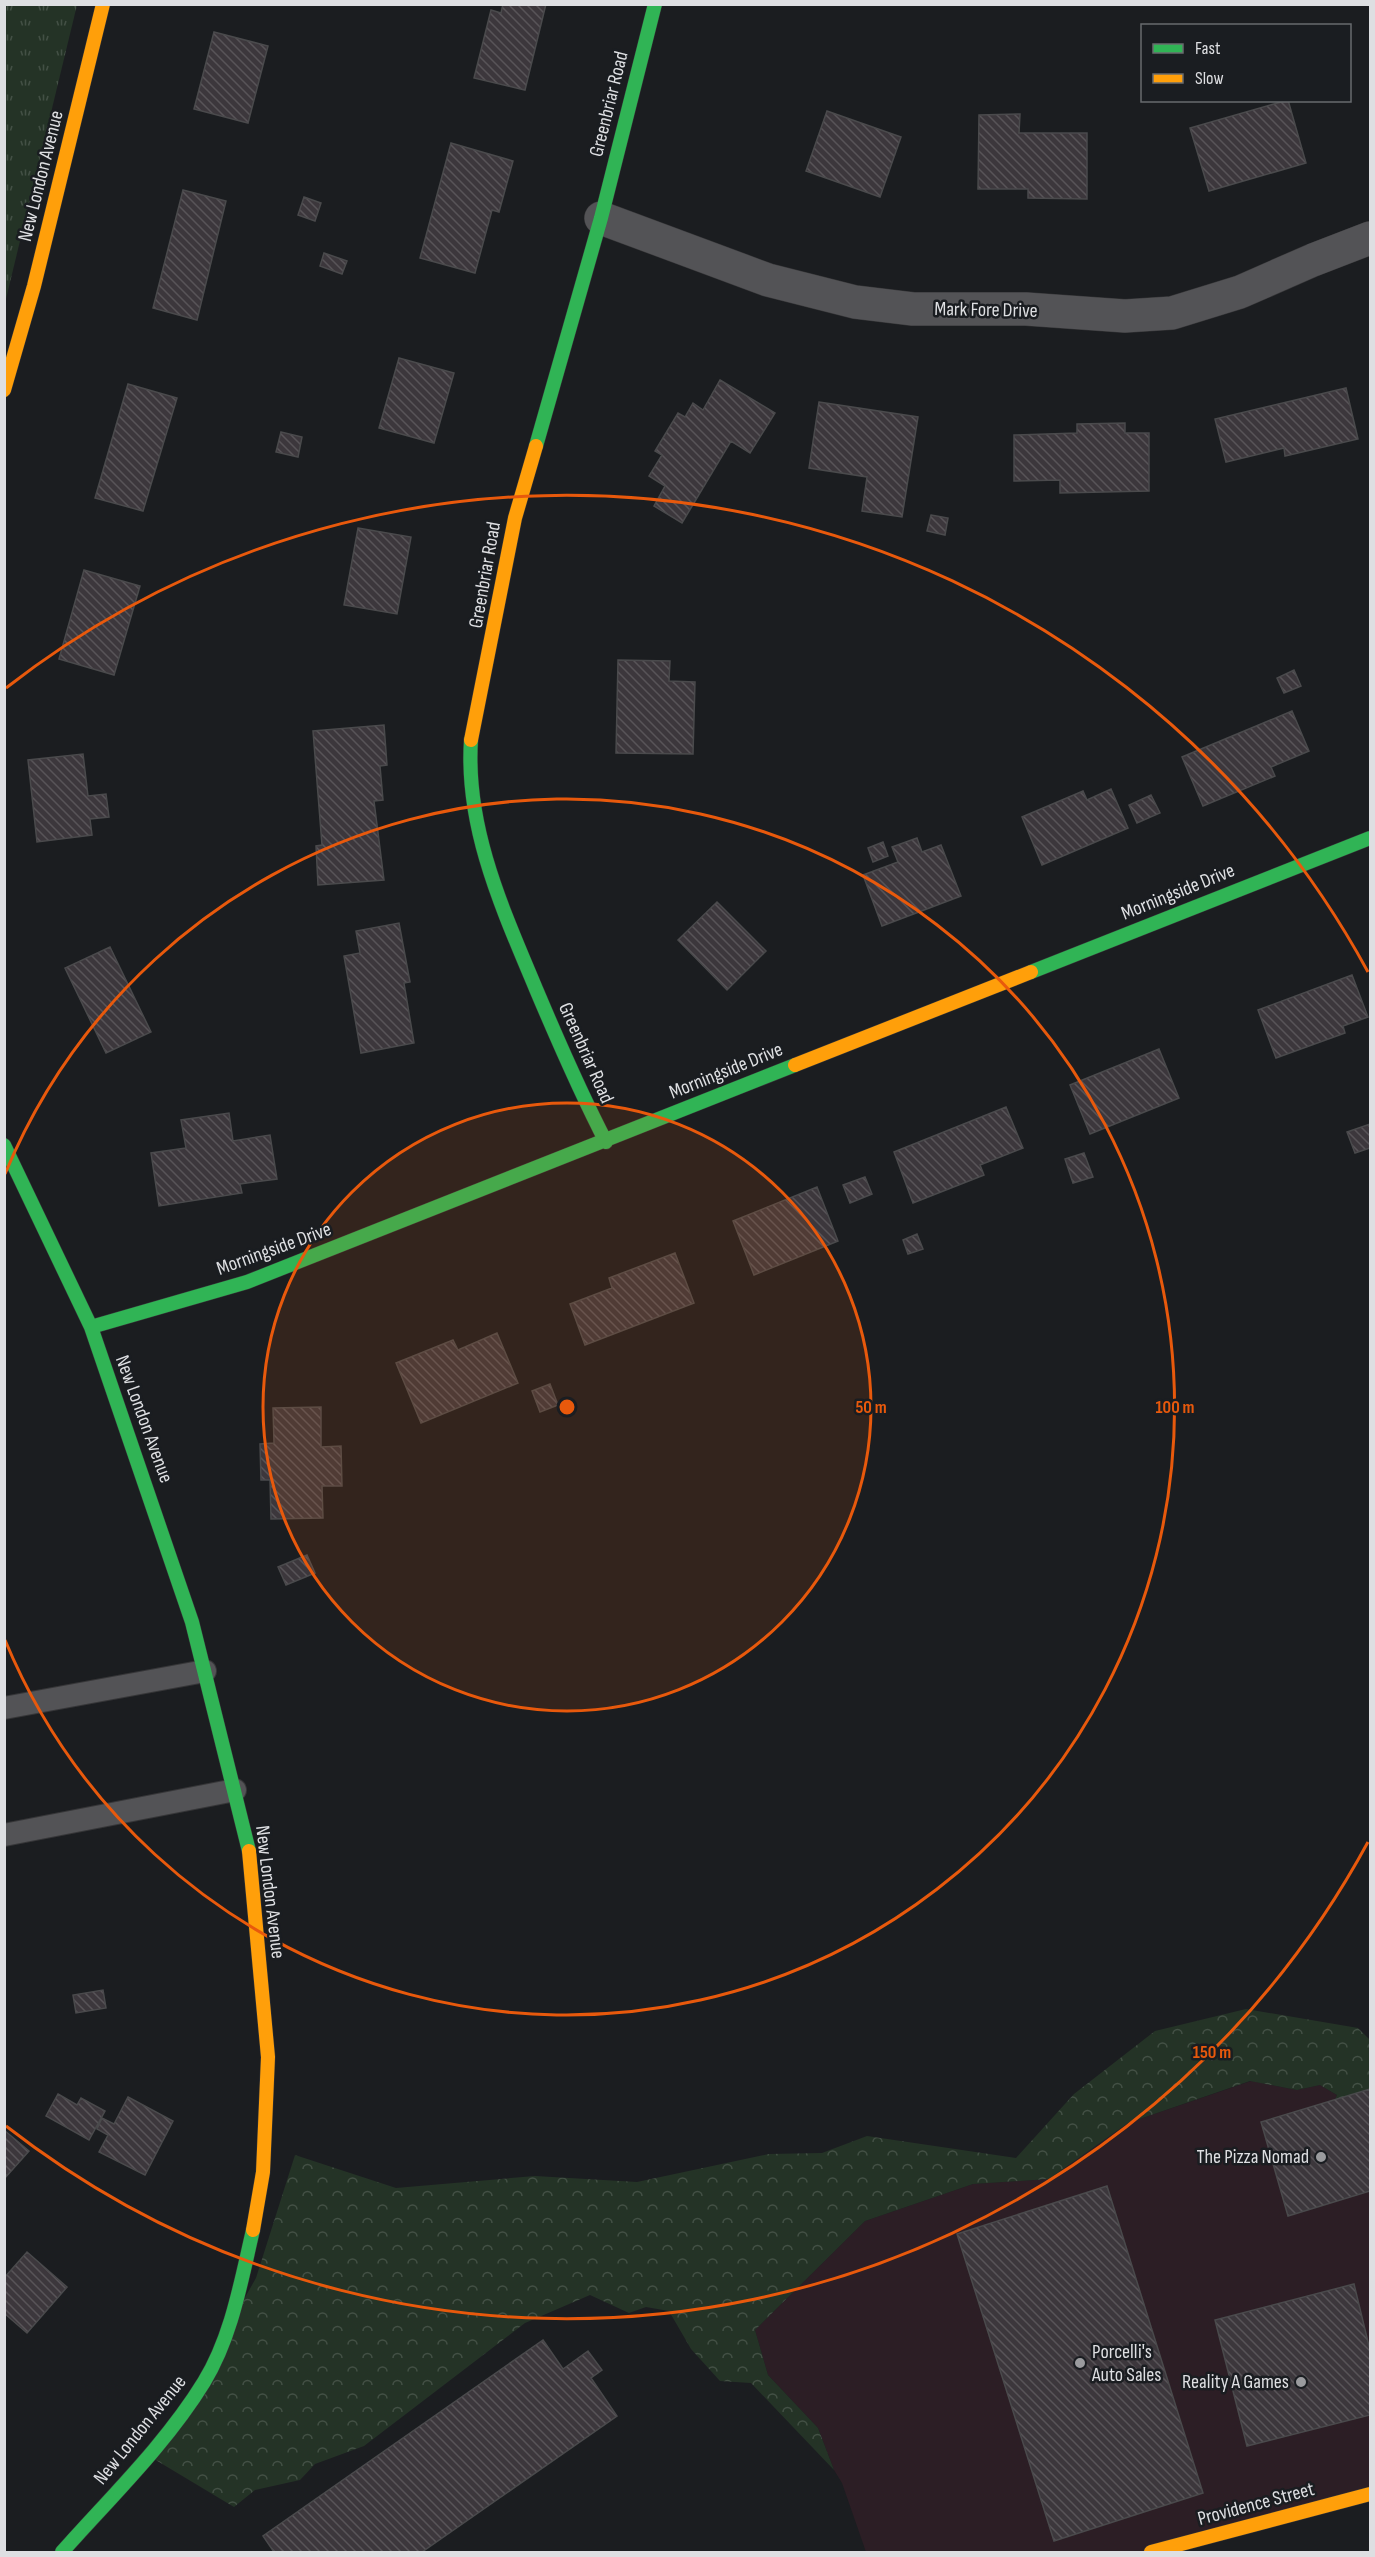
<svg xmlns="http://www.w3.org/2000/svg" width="1375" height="2557" viewBox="0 0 1375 2557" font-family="'Sofia Sans Condensed',sans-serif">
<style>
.commercial{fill:#2c1e25}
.grass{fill:url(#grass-tufts)}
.forest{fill:url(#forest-crowns)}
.building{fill:url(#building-back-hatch);stroke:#4a4a4c;stroke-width:1.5}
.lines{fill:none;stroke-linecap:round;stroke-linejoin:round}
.lane-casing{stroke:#363638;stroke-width:24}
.street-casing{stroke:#363638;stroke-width:34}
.fast-casing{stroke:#363638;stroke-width:15}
.slow-casing{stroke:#363638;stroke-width:15}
.lane{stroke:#535356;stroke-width:22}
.street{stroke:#535356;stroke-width:33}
.fast{stroke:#30b455;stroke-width:14}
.slow{stroke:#ff9f0a;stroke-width:14}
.ring{fill:none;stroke:#e8590c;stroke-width:3}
.poi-dot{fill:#9a9b9e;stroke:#1a1d21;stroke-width:2}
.labels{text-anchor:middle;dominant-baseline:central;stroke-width:5;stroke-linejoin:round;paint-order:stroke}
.street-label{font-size:20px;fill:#dedfe2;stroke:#1a1d21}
.poi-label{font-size:20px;fill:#dedfe2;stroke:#1a1d21;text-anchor:end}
.centre{fill:#e8590c;stroke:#1a1d21;stroke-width:3}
.ring-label{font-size:18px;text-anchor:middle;font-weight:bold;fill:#e8590c;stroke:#1a1d21;stroke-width:5;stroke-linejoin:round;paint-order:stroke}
</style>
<defs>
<pattern id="grass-tufts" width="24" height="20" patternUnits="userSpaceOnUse" patternTransform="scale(1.5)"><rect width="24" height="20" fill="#243326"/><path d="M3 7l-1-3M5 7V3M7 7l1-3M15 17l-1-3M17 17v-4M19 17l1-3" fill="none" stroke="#435045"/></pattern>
<pattern id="forest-crowns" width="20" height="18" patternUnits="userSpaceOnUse" patternTransform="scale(1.5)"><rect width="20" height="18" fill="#243326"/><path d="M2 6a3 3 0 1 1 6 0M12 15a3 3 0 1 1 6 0" fill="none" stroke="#435045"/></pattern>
<pattern id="building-back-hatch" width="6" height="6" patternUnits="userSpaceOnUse" patternTransform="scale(1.5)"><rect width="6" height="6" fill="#3c373c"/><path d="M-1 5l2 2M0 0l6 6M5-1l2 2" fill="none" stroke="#585458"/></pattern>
</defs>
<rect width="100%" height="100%" fill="#1b1d20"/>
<!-- commercial -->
<path class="commercial" d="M1251,2081L1297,2090L1320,2085L1337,2095L1325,2127L1370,2110V2495L1157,2552H866L842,2483L834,2470L818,2428L768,2375L755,2330L865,2221L973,2184L1049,2179L1128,2123Z"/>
<!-- grass -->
<path class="grass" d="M5,4L77,5L5,303L4,5Z"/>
<!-- forest -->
<path class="forest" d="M1246,2009L1358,2028L1370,2040V2110L1324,2127L1337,2095L1320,2085L1297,2090L1250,2081L1128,2123L1049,2179L973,2184L865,2221L755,2330L768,2375L818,2428L834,2470L751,2383L720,2381L691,2349L669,2311L646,2307L629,2313L590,2295L525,2323L364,2446L315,2464L300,2480L255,2490L234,2507L154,2459L256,2278L295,2155L396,2188L535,2176L637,2182L769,2154L822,2153L867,2136L1016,2158L1074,2094L1155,2031Z"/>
<!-- building -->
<path class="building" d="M503,4H546L525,90L474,78L491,10L501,13Z
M214,32L268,46L248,123L194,109Z
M1288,100L1306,163L1209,191L1190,128Z
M827,111L901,137L880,197L806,171Z
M1020,114L1019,133H1087V199L1028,198V189H978L979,115Z
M451,143L513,161L499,212L492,210L475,273L420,258Z
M183,190L226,201L197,320L153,308Z
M304,197L321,203L315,221L298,215Z
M324,253L347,261L342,274L320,266Z
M399,358L454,373L434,443L379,428Z
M720,380L775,413L750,453L731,441L682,523L654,506L665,486L649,476L662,455L655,451L678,413L685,417L693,403L703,410Z
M128,384L177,398L143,511L95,498Z
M1346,388L1358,439L1285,456L1284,448L1226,462L1215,419Z
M819,402L918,417L902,517L862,511L867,477L809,468Z
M1125,423V433H1149V491L1060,493V480L1014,481V435L1077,433V424Z
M281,432L302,437L298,457L276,452Z
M931,515L948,518L945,535L927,531Z
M358,528L411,537L397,614L344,605Z
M84,570L140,586L114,675L59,659Z
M618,660L670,661L669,681L695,682L693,754L616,753Z
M1294,670L1301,686L1284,693L1277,678Z
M1292,711L1309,751L1271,767L1275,776L1203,806L1182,757Z
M384,725L387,765L380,766L383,800L374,801L384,880L318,885L316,846L322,845L313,731Z
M83,754L88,796L106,794L109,817L90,819L92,835L37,842L28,760Z
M1111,789L1128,828L1042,865L1022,817L1083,791L1087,800Z
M1151,795L1160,813L1137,823L1129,805Z
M917,838L922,852L941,845L961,896L882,926L863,875L898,862L892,847Z
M883,842L888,856L873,862L868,848Z
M717,902L766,951L727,990L678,940Z
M399,923L410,982L404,983L414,1043L361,1053L344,956L360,953L356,931Z
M110,947L151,1032L106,1053L65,968Z
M1352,975L1368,1017L1343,1026L1345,1033L1276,1058L1258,1010Z
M1159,1049L1179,1098L1090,1134L1070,1085Z
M1006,1107L1023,1148L980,1165L984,1175L913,1203L894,1152Z
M229,1113L233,1141L270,1135L277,1179L240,1184L242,1193L159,1206L151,1153L186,1148L181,1120Z
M1370,1124V1148L1355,1153L1347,1132Z
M1084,1153L1093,1177L1073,1183L1065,1159Z
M865,1177L872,1194L850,1203L843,1185Z
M817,1187L838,1241L754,1275L733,1221Z
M917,1234L923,1249L908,1254L903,1240Z
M675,1253L694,1303L585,1345L570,1304L612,1288L609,1278Z
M497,1333L518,1383L421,1423L396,1363L453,1340L458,1350Z
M550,1384L558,1405L540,1412L532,1391Z
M321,1407V1447L341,1446L342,1486H322L323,1518L271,1519L270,1480H261L260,1444L274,1443L273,1408Z
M307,1555L315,1573L286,1585L278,1567Z
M103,1990L106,2008L76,2013L73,1995Z
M1370,2089V2191L1288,2216L1261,2122Z
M58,2094L77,2105L81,2098L105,2111L89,2140L46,2116Z
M128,2097L173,2121L145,2175L99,2152L108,2135L97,2129L102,2118L114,2124Z
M4,2130L29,2151L4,2179Z
M1107,2186L1203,2493L1054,2541L957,2234Z
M27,2252L67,2287L27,2333L4,2313V2278Z
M1354,2284L1370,2350V2415L1247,2446L1215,2320Z
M543,2340L563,2369L588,2351L602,2370L591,2378L617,2416L422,2552H274L263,2536Z"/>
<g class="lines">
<!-- lane casing -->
<g class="lane-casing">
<path id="lane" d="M4,1708L205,1671
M4,1835L235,1790"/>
</g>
<!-- street casing -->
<g class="street-casing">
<path id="street" d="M601,218L768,280L855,302L913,309H1026L1125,316L1172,313L1240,292L1313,260L1370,238"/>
</g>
<!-- fast casing -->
<g class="fast-casing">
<path id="fast" d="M536,446L601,218L655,4
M471,740C465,828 503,910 536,989C558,1041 580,1092 606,1142
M1031,972L1370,838
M4,1145L91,1327L192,1622L249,1851
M91,1327L247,1282L795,1065
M62,2552C110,2498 166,2444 204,2382C232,2336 241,2281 253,2230"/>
</g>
<!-- slow casing -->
<g class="slow-casing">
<path id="slow" d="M4,390L34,286L103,4
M471,740L515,518L536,446
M795,1065L1031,972
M249,1851L268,2057L263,2172L253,2230
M1151,2552L1370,2494"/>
</g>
<!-- lane -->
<use href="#lane" class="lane"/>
<!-- street -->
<use href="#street" class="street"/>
<!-- fast -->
<use href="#fast" class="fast"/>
<!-- slow -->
<use href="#slow" class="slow"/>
</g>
<!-- distance rings -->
<circle cx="567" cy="1407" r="304" fill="#e8590c" fill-opacity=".12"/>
<g class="ring">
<circle cx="567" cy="1407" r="304"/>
<path d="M5 1174A608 608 0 1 1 5 1640"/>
<path d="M1368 1842A912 912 0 0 1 6 2126M6 688A912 912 0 0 1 1368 972"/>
</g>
<!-- markers -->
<g class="poi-dot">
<circle cx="1321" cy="2157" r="6"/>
<circle cx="1080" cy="2363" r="6"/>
<circle cx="1301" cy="2382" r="6"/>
</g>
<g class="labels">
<!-- street labels -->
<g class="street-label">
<text transform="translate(609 104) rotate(-76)">Greenbriar Road</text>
<text transform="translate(41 176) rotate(-76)">New London Avenue</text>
<text transform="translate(986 310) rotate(1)">Mark Fore Drive</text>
<text transform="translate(485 575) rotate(-80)">Greenbriar Road</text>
<text transform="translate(1178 892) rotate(-22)">Morningside Drive</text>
<text transform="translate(586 1053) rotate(66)">Greenbriar Road</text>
<text transform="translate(726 1071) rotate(-22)">Morningside Drive</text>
<text transform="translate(274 1249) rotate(-20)">Morningside Drive</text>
<text transform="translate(144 1419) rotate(70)">New London Avenue</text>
<text transform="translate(270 1892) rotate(83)">New London Avenue</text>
<text transform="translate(140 2430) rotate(-51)">New London Avenue</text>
<text transform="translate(1256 2504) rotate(-15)">Providence Street</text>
</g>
<!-- poi labels -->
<g class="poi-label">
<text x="1309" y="2157">The Pizza Nomad</text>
<text x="1092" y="2352" text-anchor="start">Porcelli's<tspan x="1092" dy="23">Auto Sales</tspan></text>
<text x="1289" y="2382">Reality A Games</text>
</g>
</g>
<circle cx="567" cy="1407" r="9" class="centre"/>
<g class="ring-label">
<text x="871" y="1413">50 m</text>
<text x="1175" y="1413">100 m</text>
<text x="1212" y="2058">150 m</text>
</g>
<!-- border -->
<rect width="1375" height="2557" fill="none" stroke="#dedfe2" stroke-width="12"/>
<!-- legend -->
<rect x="1141" y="24" width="210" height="78" fill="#1a1d21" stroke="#686b6e" stroke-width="1.5"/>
<rect x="1153" y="44" width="30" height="9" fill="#30b455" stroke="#686b6e" stroke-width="1.5"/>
<text x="1195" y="54" font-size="18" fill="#dedfe2">Fast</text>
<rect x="1153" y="74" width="30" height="9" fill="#ff9f0a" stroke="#686b6e" stroke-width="1.5"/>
<text x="1195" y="84" font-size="18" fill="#dedfe2">Slow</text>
</svg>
